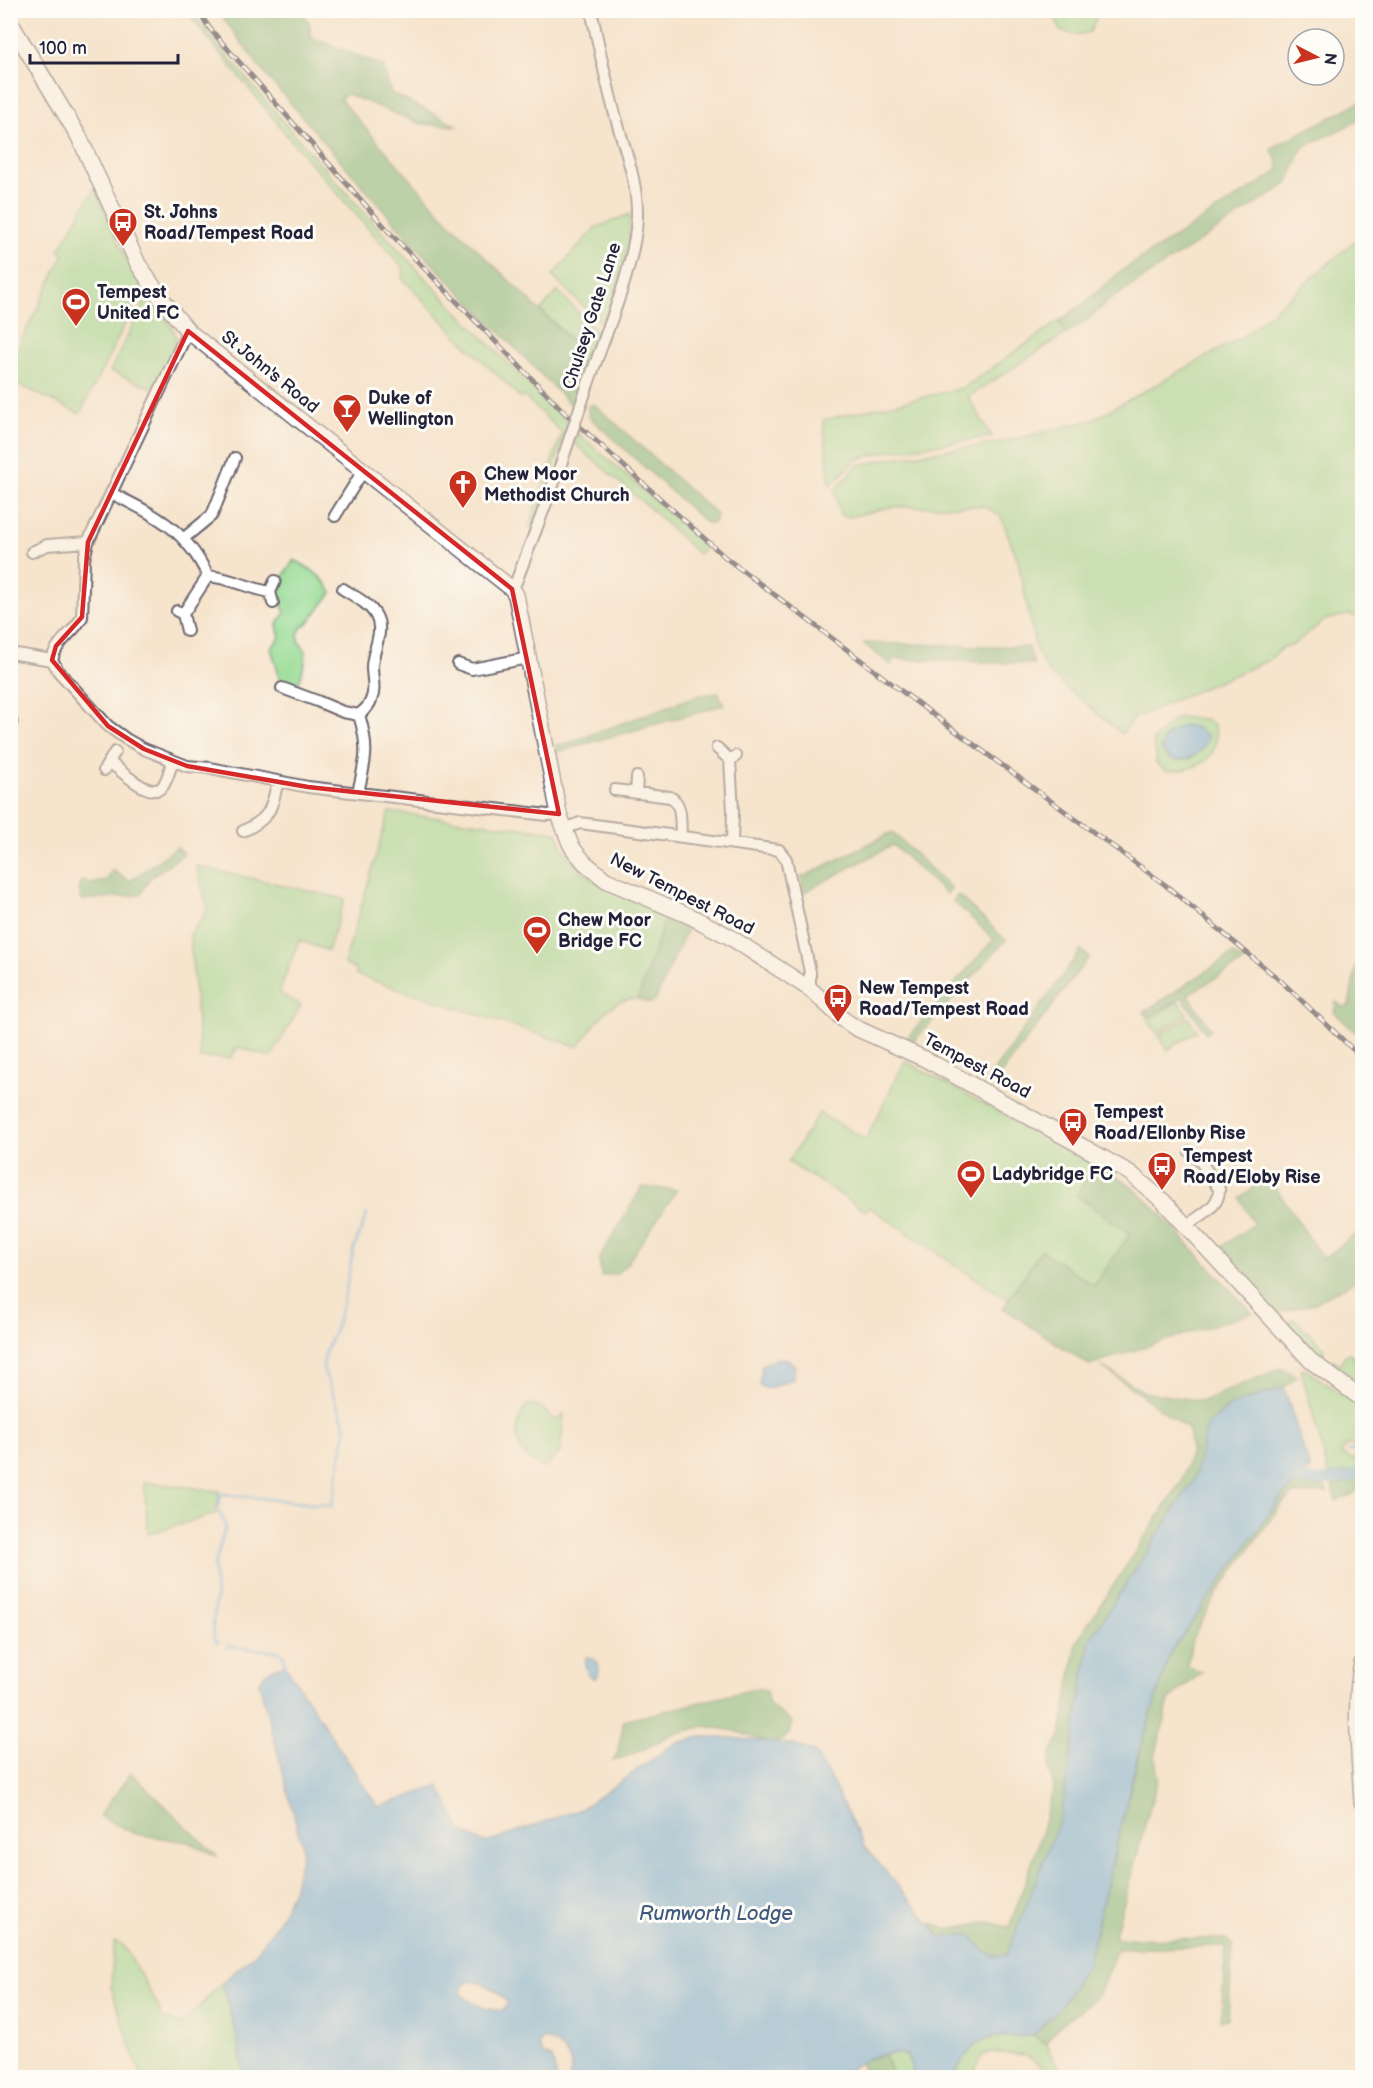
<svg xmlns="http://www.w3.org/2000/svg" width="1373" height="2088" viewBox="0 0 1373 2088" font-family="'Balsamiq Sans',sans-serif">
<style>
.green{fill:#96da93;stroke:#5c7e67;stroke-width:1.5;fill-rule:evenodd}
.forest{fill:#78ba7d;stroke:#4d6e5c;stroke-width:1.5}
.water{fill:#6aafe0;stroke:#46688e;stroke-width:1.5;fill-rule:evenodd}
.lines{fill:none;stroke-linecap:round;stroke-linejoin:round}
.stream{stroke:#6aafe0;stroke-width:3}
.canal{stroke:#6aafe0;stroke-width:10}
.street-casing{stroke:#6c666e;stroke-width:14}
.secondary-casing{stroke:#6c666e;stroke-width:18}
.street{stroke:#fff;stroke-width:10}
.secondary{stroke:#fff;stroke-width:15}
.rail-casing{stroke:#22223b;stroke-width:5}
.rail{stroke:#fdfcf7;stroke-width:3;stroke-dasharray:9;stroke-linecap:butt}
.street-bridge-casing{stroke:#6c666e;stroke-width:14;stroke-linecap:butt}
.street-bridge{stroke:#fff;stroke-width:10}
.marked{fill:none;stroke:#d62828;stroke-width:4.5;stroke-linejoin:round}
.labels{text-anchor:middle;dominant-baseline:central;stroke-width:6;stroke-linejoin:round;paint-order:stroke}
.poi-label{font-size:18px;font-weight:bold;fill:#22223b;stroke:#fdfcf7;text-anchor:start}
.street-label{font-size:18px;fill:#22223b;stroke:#fdfcf7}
.water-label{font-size:20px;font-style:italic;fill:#3f5a7d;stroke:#fdfcf7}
</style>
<rect width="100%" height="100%" fill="#fdfcf7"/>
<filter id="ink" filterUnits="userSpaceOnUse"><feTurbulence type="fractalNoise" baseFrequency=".0167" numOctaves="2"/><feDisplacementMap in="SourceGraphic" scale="12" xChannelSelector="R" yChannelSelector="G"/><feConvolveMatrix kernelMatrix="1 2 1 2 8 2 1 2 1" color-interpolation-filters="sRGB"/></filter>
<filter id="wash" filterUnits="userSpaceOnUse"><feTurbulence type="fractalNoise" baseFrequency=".008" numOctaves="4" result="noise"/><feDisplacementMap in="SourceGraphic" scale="24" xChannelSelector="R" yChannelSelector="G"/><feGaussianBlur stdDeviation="1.35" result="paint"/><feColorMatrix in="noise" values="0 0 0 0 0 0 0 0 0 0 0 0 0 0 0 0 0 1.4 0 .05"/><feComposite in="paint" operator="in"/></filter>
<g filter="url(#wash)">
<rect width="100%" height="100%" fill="#f6e4cc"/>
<!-- green -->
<path class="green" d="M186,11H191C308,157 435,293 569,423L533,530L529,527L562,433L524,396L521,398L459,338L402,278L404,269L294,144Z
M1053,11H1096L1097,16L1090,32L1075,35L1060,31Z
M95,187C108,222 123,256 143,288C154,306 171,319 177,339L156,386L154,385L152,388L110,371L147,296L141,292L80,414L11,381L10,364L64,254L59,251Z
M630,214C632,253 616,289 604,326L552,276L595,228Z
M1362,235V618L1348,615L1325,620L1293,645L1283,647L1269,660L1133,718L1122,734L1049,673L1036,650L1018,561L1001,517L992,510L982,506L891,507L850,517L840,515L835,490L858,465L892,458L1002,442L1092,420L1244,336Z
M558,291L600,336L591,360L541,310Z
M1058,322L1067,333L968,397L992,437L884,452L858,459L830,485L823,420L963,388Z
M578,433L707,546L698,554L654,512L574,443Z
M294,560C310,568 323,576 332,593L308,623L301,628L298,634L299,641L306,652L305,662L297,689L281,682L271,648L280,638L277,625L285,612C271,586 280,583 294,560Z
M1179,717L1206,719L1214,726C1224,761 1194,771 1165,771L1155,762L1157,760L1153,740L1172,721ZM1184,725L1203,749L1189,758L1177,761L1162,740L1170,732Z
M389,812L557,832C560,839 562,848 567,854C588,886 630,897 663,910L666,916L638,999C609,996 594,1027 578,1047L356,975V970L344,964Z
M196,866L345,899L328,951L299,940L279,993L301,1005L271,1057L238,1047L231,1058H200L190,935L208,909Z
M1178,1001L1187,1014L1157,1033L1148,1020Z
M1188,1017L1197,1031L1167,1050L1158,1036Z
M905,1061L1096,1164L1077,1195L1130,1234L1094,1286L1041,1250L1008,1300L869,1207L866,1211L788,1162L819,1113L866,1139Z
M1295,1319L1324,1348L1323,1353L1317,1355L1288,1323Z
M1349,1353L1353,1355L1359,1382L1332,1365L1333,1360L1340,1364L1345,1355Z
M1305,1369L1362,1408V1445L1356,1447L1349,1444L1340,1454L1354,1460L1357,1450L1362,1449V1462L1354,1471L1329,1475L1301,1370Z
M528,1404L540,1406L554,1420L559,1419L564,1415L560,1453L543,1468C537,1463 528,1460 523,1453C512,1440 517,1416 528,1404Z
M144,1482L219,1491L216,1514L148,1534Z
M114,1942L123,1945L159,2007L161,2018L182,2024L222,1983L238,2040L244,2077H143L133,2054L111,1987Z
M1033,2036L1046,2043L1049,2052L1066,2077H1057L1025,2055L989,2052L982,2056L972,2077L953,2078C975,2033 987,2037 1033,2036Z
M893,2052L906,2055L912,2067L913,2077H893L884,2055Z"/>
<!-- forest -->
<path class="forest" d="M218,11H300L309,22L311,37L383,66L391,93L458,126L421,124L347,94L340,99L442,215L591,360L574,408L416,247L264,73Z
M1362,101V119L1303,147L1287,184L1114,297L1087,320L1067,333L1058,322L1084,303L1121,271L1277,172L1279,165L1271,148Z
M594,404L717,515L713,524L706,523L588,416V406Z
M863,643L1028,647L1034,664L893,659L891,665Z
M719,693L724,705L557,752L556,745L568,743L699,695Z
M892,832L952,889L946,894L893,845L804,892L801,878Z
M177,847L184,854L150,878L140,895L81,900L79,887L82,880L92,884L107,880L112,870L130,881Z
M958,895L1006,940L913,1042L906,1039L994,939L953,901Z
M666,916L688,927L655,1001L650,1003L638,999Z
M1081,950L1089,957L993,1084L986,1081Z
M1233,954L1244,962L1188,994L1211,1030L1206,1033L1182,997L1148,1017L1144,1012Z
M1357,960L1362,966V1038L1334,1012L1336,1002L1343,1007L1349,1006Z
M1096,1164L1129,1184L1153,1206L1252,1313L1089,1365L1003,1308L1041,1250L1094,1286L1130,1234L1076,1195Z
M1268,1176L1323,1259L1362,1229V1277L1315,1303L1274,1314L1216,1251L1254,1224L1240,1198Z
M642,1187L677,1190L626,1265L616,1274L601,1276L599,1259Z
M1101,1366L1144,1392L1202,1401L1281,1368L1297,1376L1284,1388L1232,1405L1208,1424L1194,1480L1090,1639L1061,1816L1008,1955L994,1956L982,1949L973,1938L967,1934L942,1938L931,1923C950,1934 966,1924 986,1922C994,1922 1002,1926 1009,1928L1037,1848L1054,1786L1049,1770L1051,1754L1061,1735L1077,1641L1182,1480L1191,1450L1188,1429Z
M1362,1474C1363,1493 1352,1495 1336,1501L1332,1486L1351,1482Z
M1295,1484L1325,1487L1327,1493L1294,1494L1281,1505L1217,1594L1192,1639L1187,1667L1202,1672L1169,1700L1155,1757L1158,1778L1114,1938L1226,1939L1233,1946L1228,2019L1221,2020L1226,1946L1117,1949L1098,1996L1057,2028L1046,2043L1033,2036L1064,2002L1088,1962L1139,1754L1170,1653L1279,1500Z
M758,1688L766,1691L769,1705L792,1722L789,1734L782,1740L770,1743L734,1731L705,1726L670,1735L643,1750L613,1761L617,1755L623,1725V1721Z
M131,1773L218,1857L188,1842L135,1834L99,1816Z
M884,2055L893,2077H883L876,2071L862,2068L860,2061Z"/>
<!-- water -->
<path class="water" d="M1184,725C1193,726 1202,729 1208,737C1205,751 1186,765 1171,759C1166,757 1164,753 1161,749C1163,735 1172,731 1184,725Z
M778,1358L788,1359L795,1367L793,1379L767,1389L759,1385L762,1365Z
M1284,1388L1310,1469L1279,1500L1170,1653L1138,1755L1088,1962L1064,2002L1033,2036C987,2037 975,2033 953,2077H913L912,2067L906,2055C879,2049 860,2061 839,2077H569C577,2059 559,2043 543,2039L539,2045L543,2055L552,2058L557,2077H244L238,2040L222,1983L256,1953L277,1924L293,1890L303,1849L259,1682C266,1671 272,1667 285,1665L378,1807L439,1786L461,1831L485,1843L581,1809L674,1744L701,1737H722L794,1745L814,1752L829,1776L864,1846L942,1938L967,1934L973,1938L982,1949L993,1956L1007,1955L1061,1816L1090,1639L1194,1480L1208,1424L1232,1405ZM469,1981C486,1983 496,1989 507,2003L504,2010C490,2012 472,2004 461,1994L462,1987Z
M586,1657L597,1661C601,1669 600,1673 594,1679L588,1675L585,1664Z"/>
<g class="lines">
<!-- stream -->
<path class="stream" d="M1349,1451L1362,1448
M219,1505L221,1494L332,1506L346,1428L323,1368L324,1356L337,1324L345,1294L353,1251L367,1214
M218,1643L214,1640L213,1623L216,1597L214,1567L226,1525L219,1512
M227,1646L280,1652L284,1655L285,1665"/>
<!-- canal -->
<path class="canal" d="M1299,1480L1321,1481L1352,1477L1362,1467"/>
</g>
</g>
<g filter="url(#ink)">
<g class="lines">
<!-- street casing -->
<g class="street-casing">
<path id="street" d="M188,331L88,542L84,559L82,617C74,633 56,641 52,660L59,672L108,726L126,739L144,749L187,766L210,768L308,787L547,815L559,814
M588,384C605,334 635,268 637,217C638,182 625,151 616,118C606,83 599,46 591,10
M111,493C156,516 185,528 208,576C231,578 248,588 270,592
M335,516L363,471
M183,539L212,515L235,458
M32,552L47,545L88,542
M512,589L516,582L561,464
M273,603L270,592L275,581
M177,611L183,614L187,631
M183,614L208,576
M10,653L52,660
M458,664L472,669L528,658
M282,688L317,701L343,712L359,715C364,710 369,707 371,700C376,690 372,678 372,667C372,651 385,632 376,616C370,604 354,596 343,589
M10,722H12
M717,748L730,760L736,756
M730,760L733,811L732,843
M109,762C119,768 149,800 162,787C167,782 170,768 173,761
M104,770L115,752
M615,790L670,797C683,803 680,823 681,836
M358,792C366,760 369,747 359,715
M636,793L637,777
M564,829L580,823L779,850L786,859L810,972V989
M243,831C271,818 271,809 278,781
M1186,1226C1199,1216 1220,1207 1219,1189L1201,1162L1190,1152"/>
</g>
<!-- secondary casing -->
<g class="secondary-casing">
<path id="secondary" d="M10,22L79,137L138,264L160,297L188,331L512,589L516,595L559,814L570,843L574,850L585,863L606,880L692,917L730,937L810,989L844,1020L856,1028L927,1060L1130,1173L1163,1201L1311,1361L1362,1399
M1362,1663C1353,1704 1360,1760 1362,1802"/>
</g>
<!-- street -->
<use href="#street" class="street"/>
<!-- secondary -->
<use href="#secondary" class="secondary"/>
<!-- rail casing -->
<g class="rail-casing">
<path id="rail" d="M197,10L211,30L391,234L565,413L726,558L916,702L1164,884L1282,982L1362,1058"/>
</g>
<!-- rail -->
<use href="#rail" class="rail"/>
<!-- street-bridge casing -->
<g class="street-bridge-casing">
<path id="street-bridge" d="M561,464L588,384"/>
</g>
<!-- street-bridge -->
<use href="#street-bridge" class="street-bridge"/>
</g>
</g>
<!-- marked area -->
<path d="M0 0H1373V2088H0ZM188,331L512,589L559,814L308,787L187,766L144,749L108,726L52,660L56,646L82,617L88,542Z" fill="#f6e4cc" fill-opacity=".55" fill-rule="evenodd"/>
<path class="marked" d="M188,331L512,589L559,814L308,787L187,766L144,749L108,726L52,660L56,646L82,617L88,542Z"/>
<!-- icons -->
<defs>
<g id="bus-pin" transform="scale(1.5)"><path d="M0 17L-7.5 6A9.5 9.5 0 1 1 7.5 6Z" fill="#c8321e" stroke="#fdfcf7"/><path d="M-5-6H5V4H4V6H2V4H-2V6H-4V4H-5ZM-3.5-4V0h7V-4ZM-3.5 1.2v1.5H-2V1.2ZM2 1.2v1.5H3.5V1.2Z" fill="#fff"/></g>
<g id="stadium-pin" transform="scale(1.5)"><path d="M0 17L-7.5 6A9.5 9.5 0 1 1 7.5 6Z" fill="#c8321e" stroke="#fdfcf7"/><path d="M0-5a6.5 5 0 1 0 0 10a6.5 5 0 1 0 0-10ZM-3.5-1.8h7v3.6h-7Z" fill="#fff"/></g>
<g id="bar-pin" transform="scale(1.5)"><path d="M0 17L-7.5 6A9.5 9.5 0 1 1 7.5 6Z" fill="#c8321e" stroke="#fdfcf7"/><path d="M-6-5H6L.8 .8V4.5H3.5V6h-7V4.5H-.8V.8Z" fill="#fff"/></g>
<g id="church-pin" transform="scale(1.5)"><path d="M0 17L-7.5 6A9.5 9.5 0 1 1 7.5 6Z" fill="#c8321e" stroke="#fdfcf7"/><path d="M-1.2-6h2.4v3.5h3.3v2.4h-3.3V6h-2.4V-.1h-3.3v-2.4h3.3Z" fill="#fff"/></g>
</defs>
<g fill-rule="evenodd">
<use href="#bus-pin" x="123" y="222"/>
<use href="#stadium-pin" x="76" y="302"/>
<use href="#bar-pin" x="347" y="408"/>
<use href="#church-pin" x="463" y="484"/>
<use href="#stadium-pin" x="537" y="930"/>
<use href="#bus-pin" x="838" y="998"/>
<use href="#bus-pin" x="1073" y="1122"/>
<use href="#bus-pin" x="1162" y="1166"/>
<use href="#stadium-pin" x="971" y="1174"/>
</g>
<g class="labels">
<!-- poi labels -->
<g class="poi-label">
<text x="144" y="212">St. Johns<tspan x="144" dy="21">Road/Tempest Road</tspan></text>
<text x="97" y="292">Tempest<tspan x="97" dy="21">United FC</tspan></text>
<text x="368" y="398">Duke of<tspan x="368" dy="21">Wellington</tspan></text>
<text x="484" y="474">Chew Moor<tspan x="484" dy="21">Methodist Church</tspan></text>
<text x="558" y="920">Chew Moor<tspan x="558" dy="21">Bridge FC</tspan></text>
<text x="859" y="988">New Tempest<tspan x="859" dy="21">Road/Tempest Road</tspan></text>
<text x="1094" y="1112">Tempest<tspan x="1094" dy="21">Road/Ellonby Rise</tspan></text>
<text x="1183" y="1156">Tempest<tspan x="1183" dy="21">Road/Eloby Rise</tspan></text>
<text x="992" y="1174">Ladybridge FC</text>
</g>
<!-- street labels -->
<g class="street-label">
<text transform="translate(592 316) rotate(-72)">Chulsey Gate Lane</text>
<text transform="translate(270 372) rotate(39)">St John's Road</text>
<text transform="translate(682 894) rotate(27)">New Tempest Road</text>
<text transform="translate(977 1066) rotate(28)">Tempest Road</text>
</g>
<!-- water labels -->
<g class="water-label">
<text x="716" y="1914">Rumworth Lodge</text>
</g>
</g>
<!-- margin -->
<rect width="1373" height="2088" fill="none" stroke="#fdfcf7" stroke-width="36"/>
<!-- north arrow -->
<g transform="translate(1316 57) rotate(97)"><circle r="28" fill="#fdfcf7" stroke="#a5a5ac" stroke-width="1.5"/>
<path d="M0-4.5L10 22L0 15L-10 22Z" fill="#c8321e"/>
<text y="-9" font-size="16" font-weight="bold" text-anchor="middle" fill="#22223b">N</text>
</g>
<!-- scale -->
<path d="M30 54v9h148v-9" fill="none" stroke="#22223b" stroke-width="3"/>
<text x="39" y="54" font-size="18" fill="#22223b" stroke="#fdfcf7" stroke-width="4.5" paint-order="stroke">100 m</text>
</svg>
